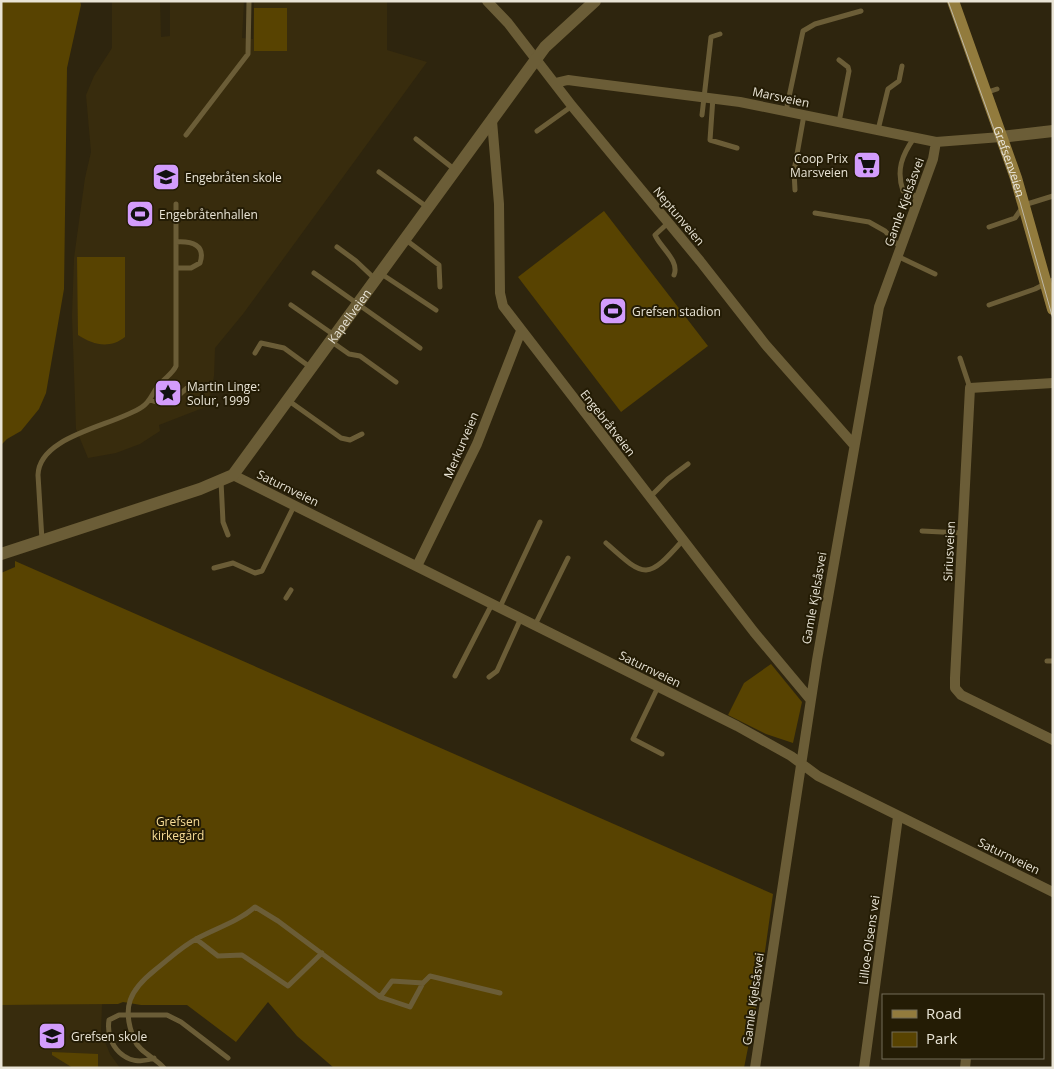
<svg xmlns="http://www.w3.org/2000/svg" width="1054" height="1069" viewBox="0 0 1054 1069" font-family="'Open Sans',sans-serif">
<style>
.built{fill:#382c0d}
.green{fill:#584301}
.lines{fill:none;stroke-linecap:round;stroke-linejoin:round}
.service{stroke:#6b5d37;stroke-width:5}
.minor{stroke:#6b5d37;stroke-width:10}
.tertiary{stroke:#6b5d37;stroke-width:12}
.secondary{stroke:#927b3d;stroke-width:12}
.tram{stroke:#beb8a8;stroke-width:1}
.labels{text-anchor:middle;dominant-baseline:central;stroke-width:4;stroke-linejoin:round;paint-order:stroke}
.street-label{font-size:12px;fill:#e9e4d6;stroke:#241c05}
.poi-label{font-size:12px;fill:#e9e4d6;stroke:#241c05;text-anchor:start}
.park-label{font-size:12px;fill:#f8dd96;stroke:#241c05}
</style>
<rect width="100%" height="100%" fill="#2e250e"/>
<!-- built -->
<path class="built" d="M112,1H160L161,37L170,36V1H244L242,38L253,39L254,1H387V50L427,62L243,314L215,348L214,376L208,406L159,425L160,431L140,444L116,453L88,458L76,429L72,316L74,258L85,178L91,152L86,95L94,76L112,48Z
M102,1004L101,1032L110,1054L120,1068H1V1005Z"/>
<!-- green -->
<path class="green" d="M1,1H80L81,5L67,68L64,289L46,393L39,409L21,431L7,439L1,445Z
M254,8H287V51H254Z
M604,211L708,346L621,412L518,277Z
M77,257H125V337C110,349 93,345 78,335Z
M15,561L773,894L760,987L744,1068H334L297,1036L268,1002L236,1042L187,1005H141L123,1002L118,1004L1,1005V573L15,567Z
M771,664L802,702L793,743L766,734L728,715L744,683Z
M52,1052L98,1054V1068H73L52,1055Z"/>
<g class="lines">
<!-- service -->
<path class="service" d="M985,93L997,89
M713,97L710,140L737,148
M786,111L803,31L815,24L861,11
M702,115L711,37L720,34
M839,122L849,71L848,67L839,60
M878,130L888,89L899,81L902,66
M537,131L572,106
M186,135L248,54L249,1
M914,138C902,155 896,170 903,191L918,197
M416,139L454,169
M379,172L427,207
M795,190L794,171L804,115
M815,213L869,222L885,231L900,247
M668,223L655,235C660,247 680,261 674,275
M989,227L1015,218L1024,205L1053,196
M406,240L439,265L440,287
M337,247L356,261L375,279
M897,256L935,274
M176,268H191L200,263C206,245 192,241 176,242
M314,273L420,348
M380,273L436,310
M291,305L334,335
M989,305L1035,289L1053,280
M332,342L349,354L360,356L396,382
M255,353L261,343L284,348L310,367
M960,358L970,388
M150,400C173,408 171,401 187,388H205
M289,401L341,438L350,440L362,434
M221,481L223,522L228,535
M650,497L668,479L688,464
M922,531L962,533
M42,540L38,475C39,435 114,426 142,407C151,402 153,390 161,383C166,377 173,373 176,366V204
M606,543C645,578 647,581 683,540
M214,568L233,563L255,573L262,571L294,506
M286,598L291,590
M500,607L540,522
M535,625L568,558
M1047,661H1053
M455,676L492,604
M489,677L497,671L521,618
M658,687L633,739L662,754
M196,939L218,956L242,955L288,986L322,953
M380,997L392,981L423,983
M154,1058C126,1069 105,1045 109,1020L119,1015H167L181,1022L228,1058
M164,1068C156,1058 139,1052 134,1039C121,1007 130,990 155,970C169,959 182,946 198,938C217,928 239,921 255,907L278,921L380,997L410,1007L423,983L430,976L500,993"/>
<!-- minor -->
<path class="minor" d="M487,1L508,23L572,106L700,261L765,344L854,445
M555,83L568,80L583,82L740,102L936,142L1001,137
M492,121L499,204L500,293L503,306L754,632L810,699
M1053,383L970,388L955,678V688L961,695L1053,740
M233,475L737,726L791,756L818,776L1053,892
M417,566L477,444L521,331
M755,1068L817,660L879,307L933,159L936,142
M864,1068L898,817
M965,1068L966,1058"/>
<!-- tertiary -->
<g class="tertiary">
<path d="M1001,137L1053,131"/>
<path id="s1" d="M1,554L200,489L233,475L545,47L595,1"/>
</g>
<!-- secondary -->
<path class="secondary" id="s2" d="M953,1L1016,178L1053,309"/>
<!-- tram -->
<path class="tram" d="M948,1L1020,202L1053,319"/>
</g>
<!-- icons -->
<defs>
<g id="supermarket-square" transform="scale(1.4375)"><rect x="-9" y="-9" width="18" height="18" rx="4" fill="#d39cfc" stroke="#241c05"/><path d="M-6-5.5h2.5l.6 2H6L4.5 2H-2.5L-4.4-4H-6ZM-1.5 3.2a1.3 1.3 0 1 0 .1 0ZM3 3.2a1.3 1.3 0 1 0 .1 0Z" fill="#111"/></g>
<g id="school-square" transform="scale(1.4375)"><rect x="-9" y="-9" width="18" height="18" rx="4" fill="#d39cfc" stroke="#241c05"/><path d="M0-5L7-2L0 1L-7-2ZM-4 1L0 2.5L4 1V4Q0 6-4 4Z" fill="#111"/></g>
<g id="stadium-square" transform="scale(1.4375)"><rect x="-9" y="-9" width="18" height="18" rx="4" fill="#d39cfc" stroke="#241c05"/><path d="M0-5a6.5 5 0 1 0 0 10a6.5 5 0 1 0 0-10ZM-3.5-1.8h7v3.6h-7Z" fill="#111"/></g>
<g id="sight-square" transform="scale(1.4375)"><rect x="-9" y="-9" width="18" height="18" rx="4" fill="#d39cfc" stroke="#241c05"/><path d="M0-6L1.8-2.2L6-1.7L2.9 1.2L3.7 5.4L0 3.3L-3.7 5.4L-2.9 1.2L-6-1.7L-1.8-2.2Z" fill="#111"/></g>
</defs>
<g fill-rule="evenodd">
<use href="#supermarket-square" x="867" y="165"/>
<use href="#school-square" x="166" y="177"/>
<use href="#stadium-square" x="140" y="214"/>
<use href="#stadium-square" x="613" y="311"/>
<use href="#sight-square" x="168" y="393"/>
<use href="#school-square" x="52" y="1036"/>
</g>
<g class="labels">
<!-- street labels -->
<g class="street-label">
<text transform="translate(781 97) rotate(12)">Marsveien</text>
<text stroke="none"><textPath href="#s2" startOffset="170">Grefsenveien</textPath></text>
<text transform="translate(904 202) rotate(-70)">Gamle Kjelsåsvei</text>
<text transform="translate(679 216) rotate(50)">Neptunveien</text>
<text stroke="none"><textPath href="#s1" startOffset="442">Kapellveien</textPath></text>
<text transform="translate(608 423) rotate(52)">Engebråtveien</text>
<text transform="translate(461 445) rotate(-67)">Merkurveien</text>
<text transform="translate(288 488) rotate(26)">Saturnveien</text>
<text transform="translate(949 551) rotate(-87)">Siriusveien</text>
<text transform="translate(814 598) rotate(-80)">Gamle Kjelsåsvei</text>
<text transform="translate(650 669) rotate(26)">Saturnveien</text>
<text transform="translate(1009 856) rotate(26)">Saturnveien</text>
<text transform="translate(869 940) rotate(-82)">Lilloe-Olsens vei</text>
<text transform="translate(753 999) rotate(-82)">Gamle Kjelsåsvei</text>
</g>
<!-- poi labels -->
<g class="poi-label">
<text x="848" y="158" text-anchor="end">Coop Prix<tspan x="848" dy="14">Marsveien</tspan></text>
<text x="185" y="177">Engebråten skole</text>
<text x="159" y="214">Engebråtenhallen</text>
<text x="632" y="311">Grefsen stadion</text>
<text x="187" y="386">Martin Linge:<tspan x="187" dy="14">Solur, 1999</tspan></text>
<text x="71" y="1036">Grefsen skole</text>
</g>
<!-- park labels -->
<g class="park-label">
<text x="178" y="821">Grefsen<tspan x="178" dy="14">kirkegård</tspan></text>
</g>
</g>
<!-- border -->
<rect width="1054" height="1069" fill="none" stroke="#e9e4d6" stroke-width="5"/>
<!-- legend -->
<rect x="882" y="994" width="162" height="65" fill="#241c05" stroke="#736c59"/>
<rect x="892" y="1010" width="25" height="8" fill="#927b3d" stroke="#736c59"/>
<text x="926" y="1019" font-size="15" fill="#e9e4d6">Road</text>
<rect x="892" y="1032" width="25" height="15" fill="#584301" stroke="#736c59"/>
<text x="926" y="1044" font-size="15" fill="#e9e4d6">Park</text>
</svg>
